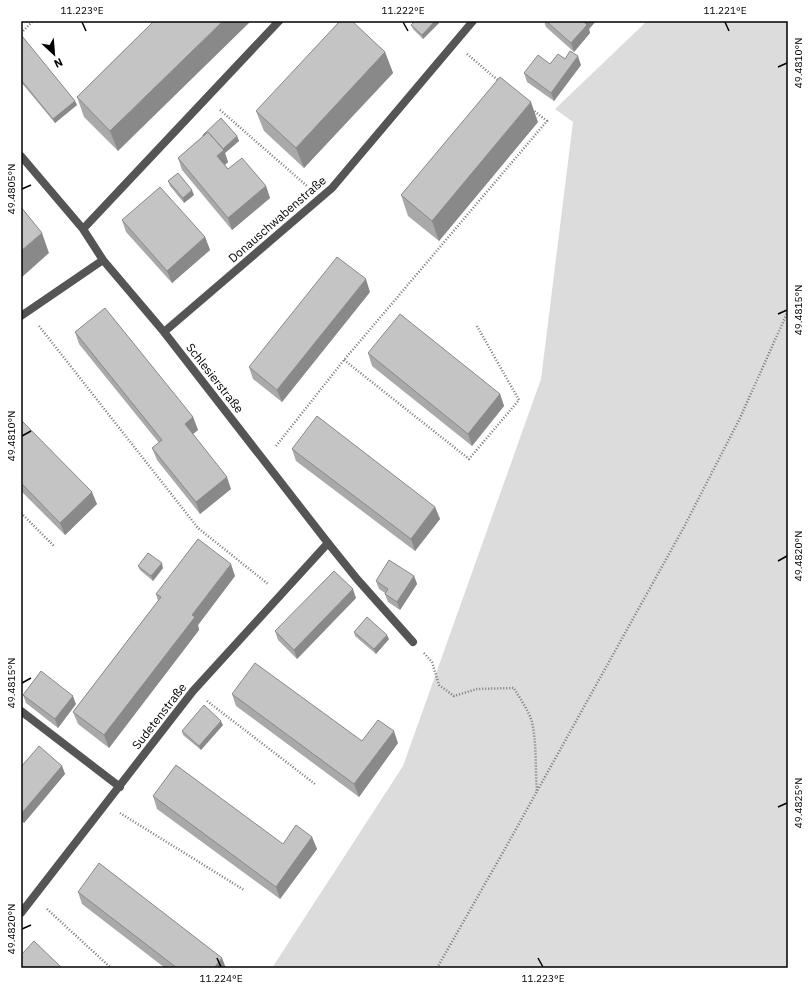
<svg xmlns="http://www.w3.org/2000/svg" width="809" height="989" viewBox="0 0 809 989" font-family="'IBM Plex Sans',sans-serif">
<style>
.green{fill:#dcdcdc}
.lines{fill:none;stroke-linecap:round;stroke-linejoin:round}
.path{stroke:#777;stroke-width:2.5;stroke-dasharray:1 2;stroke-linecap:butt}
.service{stroke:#555;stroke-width:8}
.minor{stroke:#555;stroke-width:8}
.wall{fill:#a9a9a9}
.shaded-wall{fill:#898989}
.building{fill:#c4c4c4;stroke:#898989}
.ticks{fill:none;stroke:#000;stroke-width:1.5}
.labels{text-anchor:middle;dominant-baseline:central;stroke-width:3;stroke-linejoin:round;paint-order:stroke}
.street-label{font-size:12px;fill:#000;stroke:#fff}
.neatline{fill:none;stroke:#000;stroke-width:1.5}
.ticks-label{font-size:10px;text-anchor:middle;fill:#000}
</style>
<rect width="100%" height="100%" fill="#fff"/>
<!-- green -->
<path class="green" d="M647,21H788V968H272L403,766L541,379L573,122L555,109Z"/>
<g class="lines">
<!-- path -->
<path class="path" d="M21,33L33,21
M467,54L500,82
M220,110L307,186
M39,326L198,528L268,584
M344,360L469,459L519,400L477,326
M276,446L344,360L547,121L533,110
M21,513L54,546
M424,653L432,662L439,685L454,696L477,689L514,688C520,699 529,711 532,722C537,745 535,768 537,791
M207,701L315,784
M120,813L244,890
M47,909L111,968
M437,968L506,847L684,527L740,418L788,311"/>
<!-- service -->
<path class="service" d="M328,543L357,579L413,642
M21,711L120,787"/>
<!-- minor -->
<path class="minor" d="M21,156L83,229L103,260L164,332L328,543L193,691L21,913
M83,229L279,21
M21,316L103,260
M164,332L332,188L473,21"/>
</g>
<!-- wall -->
<path class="wall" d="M154,21L118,151L84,117L77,97Z
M544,21H596L589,29L590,33L574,52L546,27Z
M439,23L423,39L413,29L411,25Z
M21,37L75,101L77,105L55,123L21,82Z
M385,52L393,73L304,168L264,131L256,111Z
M565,59L581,65L554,101L527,82L524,73L550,64Z
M538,122L439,241L408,216L401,195Z
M203,136H237L239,141L225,153L228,162L225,165L228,169L266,186L270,198L232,230L182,170L178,158Z
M168,181L194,195L184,203L170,186Z
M122,220L205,237L210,250L172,283L126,232Z
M370,292L282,402L253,379L249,367Z
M75,332L193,417L198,430L193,434L231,489L200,514L157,460L152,448L159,443L79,344Z
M368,353L500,394L504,406L472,446L372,366Z
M21,420L97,504L65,535L21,491Z
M292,449L435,507L440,519L415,551L296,461Z
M138,566L163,568L153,581L140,570Z
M235,576L198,625L199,630L109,748L78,724L73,712L158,601L156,594Z
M414,576L417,584L400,610L388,602L385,594V593L379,589L376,581Z
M356,598L297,659L278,640L275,631Z
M354,632L389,639L376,654L355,636Z
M232,694L362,741L398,743L359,797L236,706Z
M23,695L76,704L58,728L26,703Z
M223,725L201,750L183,735L182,731Z
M62,766L65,774L24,823L21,821V767Z
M153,796L283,844L312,837L317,849L280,899L157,809Z
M78,892L226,968H165L82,904Z"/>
<!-- shaded-wall -->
<path class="shaded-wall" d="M223,21H251L118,151L110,131Z
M435,21H438L439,23L423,39L422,35Z
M585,21H596L589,29L590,33L574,52L571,43Z
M385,52L393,73L304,168L296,148Z
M578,56L581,65L554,101L551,93Z
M75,101L77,105L55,123L53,119Z
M531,102L538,122L439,241L432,221Z
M237,136L239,141L225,153L228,162L221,168L217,156L221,151Z
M266,186L270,198L232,230L228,218Z
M192,190L194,195L184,203L183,198Z
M42,233L49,253L21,278V251Z
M205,237L210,250L172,283L167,271Z
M366,279L370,292L282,402L277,390Z
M500,394L504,406L472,446L468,434Z
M193,417L198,430L189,437L185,424Z
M227,477L231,489L200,514L196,502Z
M92,492L97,504L65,535L60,523Z
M435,507L440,519L415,551L411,539Z
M162,563L163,568L153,581L151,576Z
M231,564L235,576L198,625L199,630L109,748L104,735L192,615Z
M414,576L417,584L400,610L397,602Z
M353,589L356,598L297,659L294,650Z
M387,635L389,639L376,654L374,649Z
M73,696L76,704L58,728L55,719Z
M221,721L223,725L201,750L199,746Z
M394,731L398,743L359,797L354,784Z
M62,766L65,774L24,823L21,816V814Z
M312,837L317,849L280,899L276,887Z
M222,958L226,968H214Z"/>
<!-- building -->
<path class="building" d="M154,21H223L110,131L77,97Z
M340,21H352L385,52L296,148L256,111Z
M415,21H435L422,35L411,25Z
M546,21H585L584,22L587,25L571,43Z
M22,36L75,101L53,119L21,80V37Z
M570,51L578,56L551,93L524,73L538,55L550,64L558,54L565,59Z
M500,77L531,102L432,221L401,195Z
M221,118L237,136L223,149L208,132L203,136V135Z
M208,132L224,150L217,156L228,169L242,158L266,186L228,218L178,158Z
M178,173L192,190L183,198L168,181Z
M160,187L205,237L167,271L122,220Z
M21,207L42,233L21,251Z
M337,257L366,279L277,390L249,367Z
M105,308L193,417L185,424L227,477L196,502L152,448L162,440L75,332Z
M400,314L500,394L468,434L368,353Z
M317,416L435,507L411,539L292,449Z
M21,420L92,492L60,523L21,483Z
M198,539L231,564L192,615L195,617L104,735L73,712L161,597L156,594Z
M148,553L162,563L151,576L138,566Z
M389,560L414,576L397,602L385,594L388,589L376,581Z
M334,571L353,589L294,650L275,631Z
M367,617L387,635L374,649L354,632Z
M255,663L362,741L378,720L394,731L354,784L232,694Z
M41,671L73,696L55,719L23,695Z
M204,705L221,721L199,746L182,731Z
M39,746L62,766L21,814V767Z
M176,765L283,844L296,825L312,837L276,887L153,796Z
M99,863L222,958L214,968H177L78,892Z
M34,941L62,968H21V955Z"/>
<!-- ticks -->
<path class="ticks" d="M82,22L86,31M403,22L408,31M725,22L729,31M778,67L787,63M22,189L31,185M778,314L787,310M22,436L31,431M778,561L787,556M22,683L31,678M778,807L787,803M22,929L31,925M217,958L221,967M538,958L543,967"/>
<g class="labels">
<!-- street labels -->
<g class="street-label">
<text transform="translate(277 219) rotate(-41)">Donauschwabenstraße</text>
<text transform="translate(215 378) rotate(52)">Schlesierstraße</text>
<text transform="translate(159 716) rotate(-52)">Sudetenstraße</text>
</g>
</g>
<!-- border -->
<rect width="809" height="989" fill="none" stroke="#ffffff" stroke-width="44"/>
<!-- north arrow -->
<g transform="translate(54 54) rotate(154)" stroke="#ffffff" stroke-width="3" paint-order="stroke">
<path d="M0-3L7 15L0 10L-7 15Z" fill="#000000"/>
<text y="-6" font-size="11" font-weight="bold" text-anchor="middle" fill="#000000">N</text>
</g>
<rect x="22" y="22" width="765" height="945" class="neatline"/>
<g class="ticks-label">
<text x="82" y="14">11.223°E</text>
<text x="403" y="14">11.222°E</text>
<text x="725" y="14">11.221°E</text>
<text transform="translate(798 63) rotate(-90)" y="4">49.4810°N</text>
<text transform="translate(11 189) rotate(-90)" y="4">49.4805°N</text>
<text transform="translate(798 310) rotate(-90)" y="4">49.4815°N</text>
<text transform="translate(11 436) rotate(-90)" y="4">49.4810°N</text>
<text transform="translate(798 556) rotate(-90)" y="4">49.4820°N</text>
<text transform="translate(11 683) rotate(-90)" y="4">49.4815°N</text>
<text transform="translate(798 803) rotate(-90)" y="4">49.4825°N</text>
<text transform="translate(11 929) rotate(-90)" y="4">49.4820°N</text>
<text x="221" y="982">11.224°E</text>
<text x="543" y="982">11.223°E</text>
</g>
</svg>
